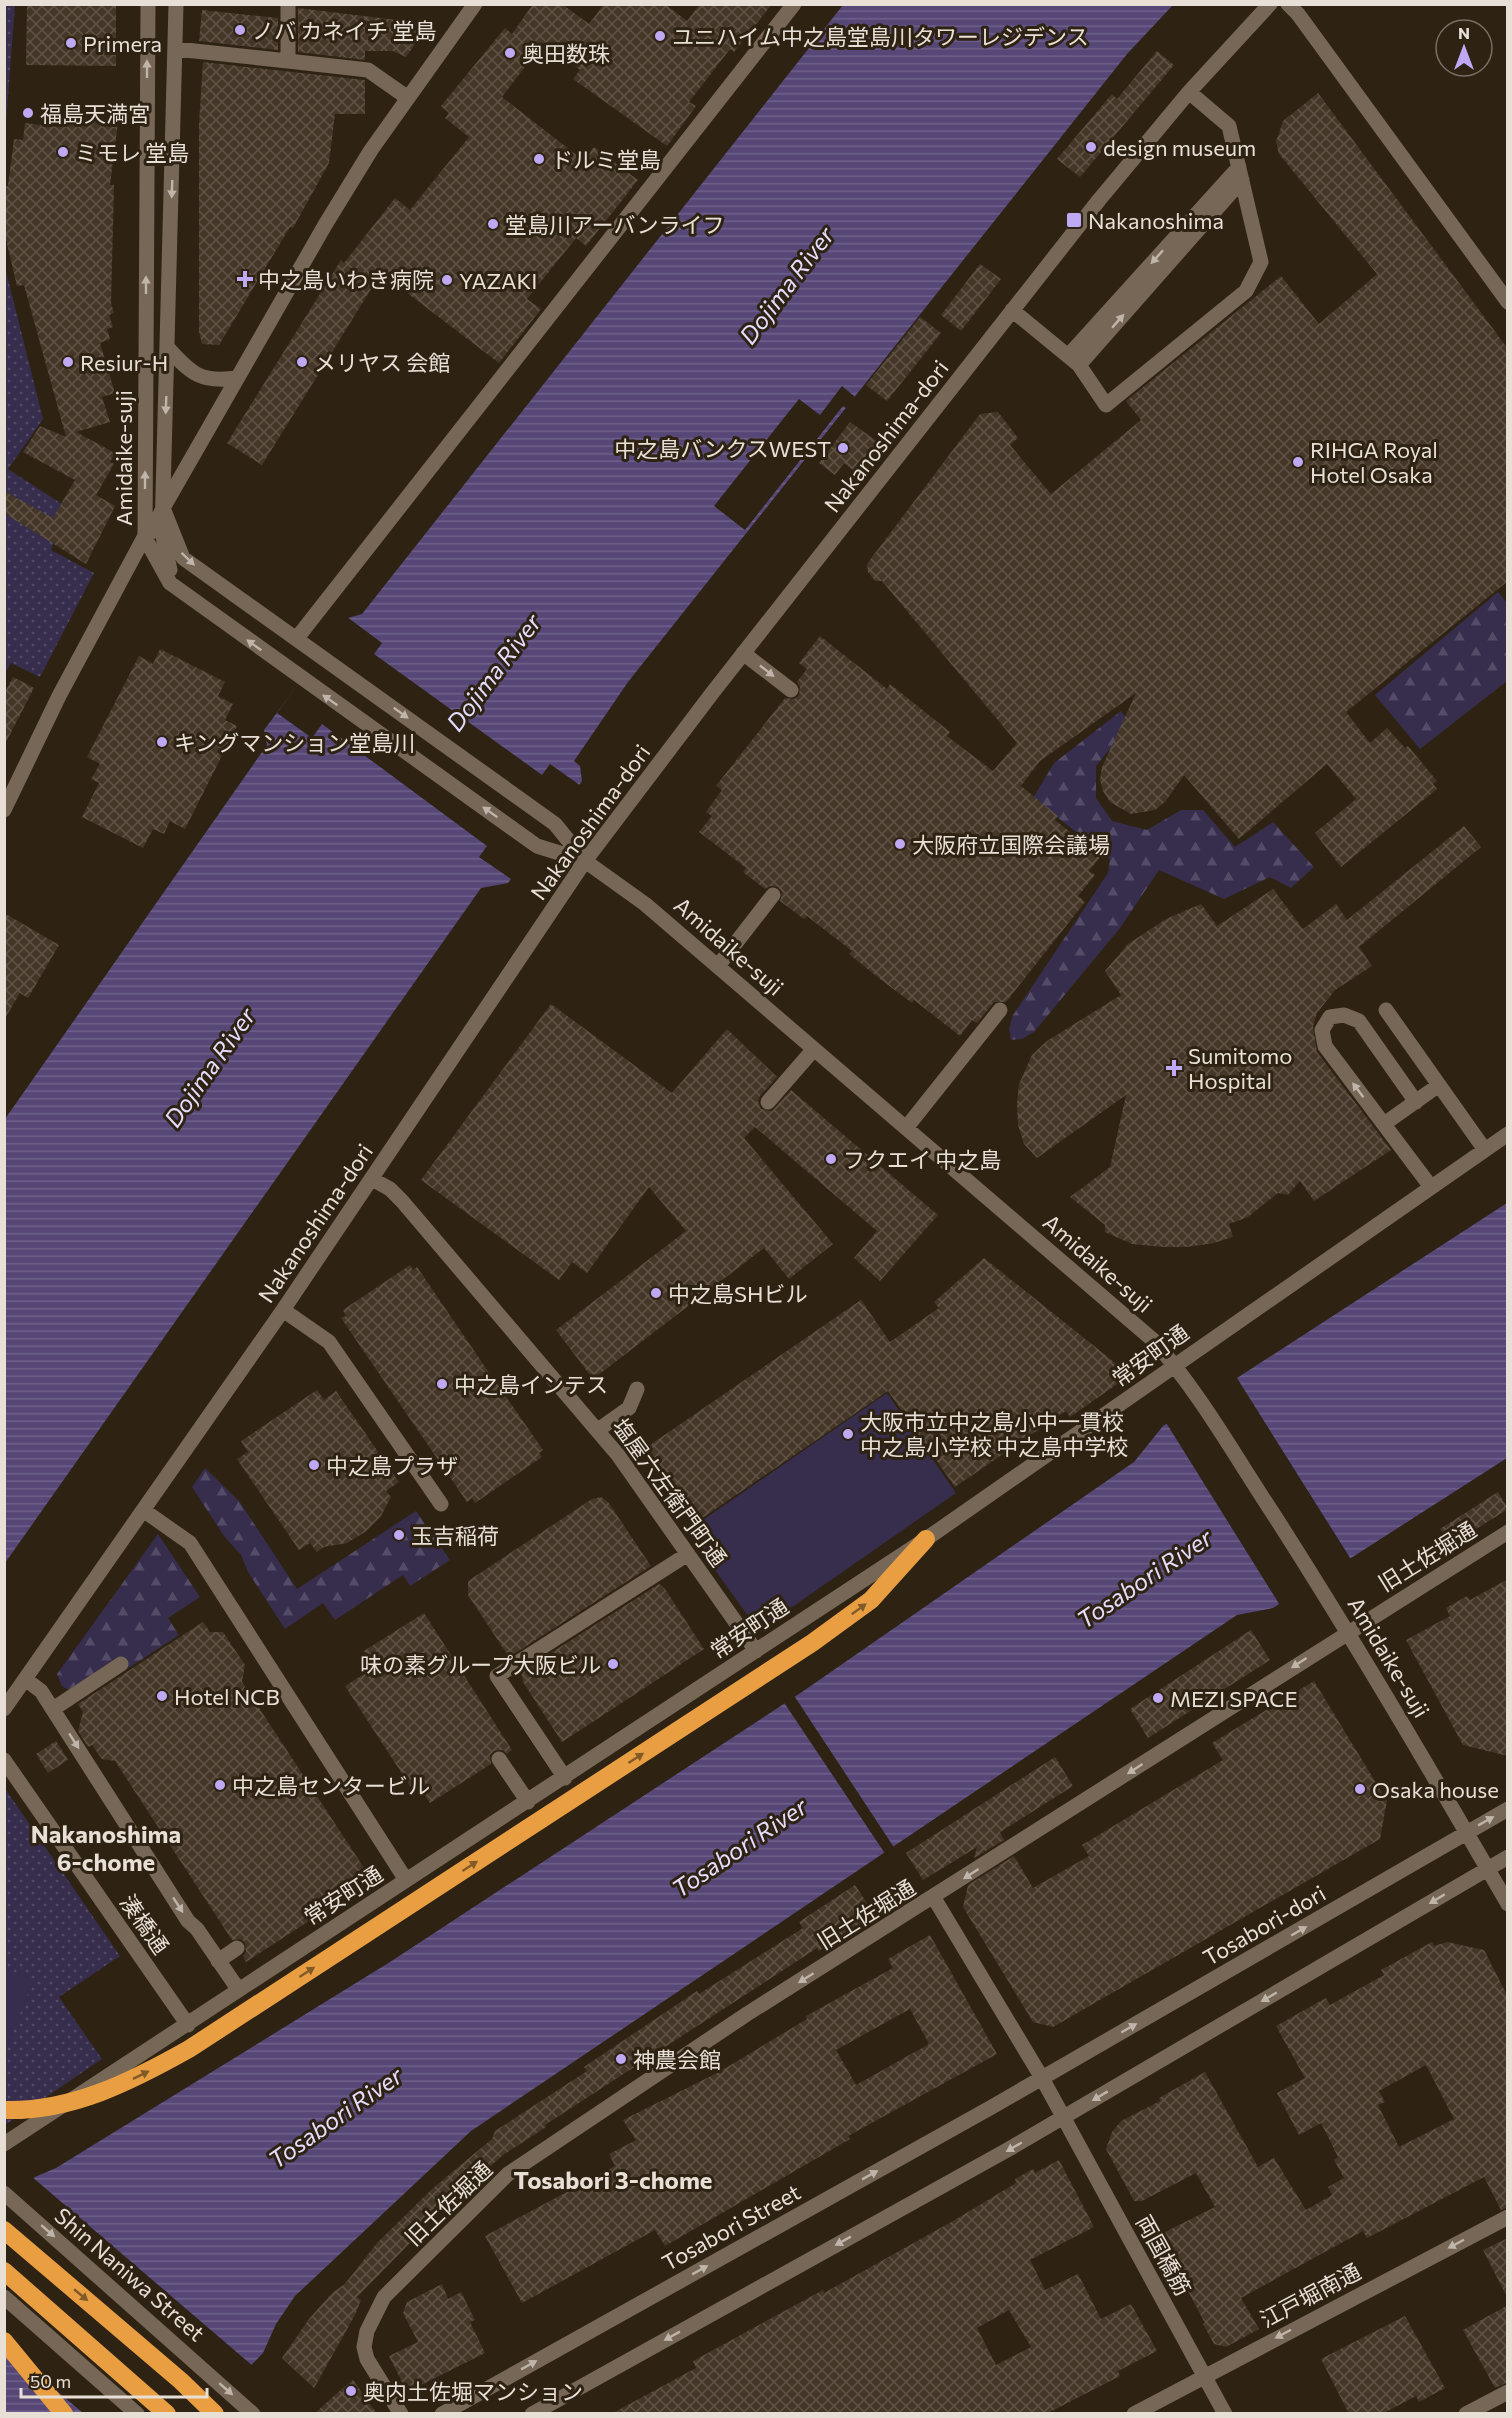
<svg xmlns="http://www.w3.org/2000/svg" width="1512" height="2418" viewBox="0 0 1512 2418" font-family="Commissioner,'Noto Sans JP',sans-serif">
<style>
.green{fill:url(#green-dots)}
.forest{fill:url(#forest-firs)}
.pitch{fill:#372d4d}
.water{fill:url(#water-rules)}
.pier{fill:#2e2213}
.building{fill:url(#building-cross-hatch);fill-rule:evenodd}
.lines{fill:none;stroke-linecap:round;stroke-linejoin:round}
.minor{stroke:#766757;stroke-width:15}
.highway{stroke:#e99f41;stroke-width:18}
.oneway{fill:#c0b5aa}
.oneway2{fill:#825a28}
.poi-dot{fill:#bfa9f4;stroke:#2e2213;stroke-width:2}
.labels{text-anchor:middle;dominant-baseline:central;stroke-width:6;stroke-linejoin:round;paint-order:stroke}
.poi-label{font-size:22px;fill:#e8dfd6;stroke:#2e2213;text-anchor:start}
.street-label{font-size:22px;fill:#e8dfd6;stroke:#2e2213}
.water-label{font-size:24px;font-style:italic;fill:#e5ddfd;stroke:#2e2213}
.neighbourhood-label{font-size:24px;font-weight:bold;fill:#e8dfd6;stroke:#2e2213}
</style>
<defs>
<pattern id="green-dots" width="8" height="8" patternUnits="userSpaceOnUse" patternTransform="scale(1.5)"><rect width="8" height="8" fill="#372d4d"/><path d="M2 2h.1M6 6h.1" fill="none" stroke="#544b66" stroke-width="1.8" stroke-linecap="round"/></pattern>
<pattern id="forest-firs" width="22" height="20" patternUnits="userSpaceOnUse" patternTransform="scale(1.5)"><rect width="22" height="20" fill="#372d4d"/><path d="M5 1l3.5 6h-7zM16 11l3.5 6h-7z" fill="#544b66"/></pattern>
<pattern id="water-rules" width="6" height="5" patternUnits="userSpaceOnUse" patternTransform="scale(1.5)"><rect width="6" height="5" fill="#564777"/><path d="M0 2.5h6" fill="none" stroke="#6e618a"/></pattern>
<pattern id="building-cross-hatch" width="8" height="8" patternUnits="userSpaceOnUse" patternTransform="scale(1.5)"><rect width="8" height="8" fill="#453728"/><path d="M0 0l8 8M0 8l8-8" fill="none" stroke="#605446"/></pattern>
</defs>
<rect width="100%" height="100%" fill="#2e2213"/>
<!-- green -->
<path class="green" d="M5,4L15,5L5,136L4,5Z
M4,263L43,419L8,469L68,508L51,550L94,573L40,677L11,663L5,673Z
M4,1787L120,1956L59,1997L102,2059L5,2125Z"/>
<!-- forest -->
<path class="forest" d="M1498,592L1507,603V681L1420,749L1375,695Z
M1121,711L1138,733L1113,745L1096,766V798L1112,821L1147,830L1181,810H1203L1235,847L1273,822L1314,867L1291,888L1270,877L1224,899L1159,870L1120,928L1034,1032L1022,1039L1011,1040L1009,1029L1013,1015L1108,873L1110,859L1033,798L1054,763Z
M205,1468L239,1501L297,1589L416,1511L450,1560L410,1586L403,1575L335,1620L323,1603L285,1629L248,1572L241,1555L224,1536L192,1487Z
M158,1534L200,1597L168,1618L179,1635L127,1669L118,1657L68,1690L62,1686L57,1674Z"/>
<!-- pitch -->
<path class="pitch" d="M887,1393L956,1493L762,1628L756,1627L687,1531Z
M4,1968L34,1979L5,2052H4Z"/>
<!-- water -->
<path class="water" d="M843,5H1173L1127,54L628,682L574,761L580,766L582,781L508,883L481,888L5,1563V1119L267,745L264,730L348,618L362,614Z
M1507,1203V1458L1273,1608L1237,1615L471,2131L295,2296L276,2324L263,2353L205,2413H5L4,2198L35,2177L56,2168L390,1962L802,1692L1134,1462L1163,1426Z"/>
<!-- pier -->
<path class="pier" d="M842,386L855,397L846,408L843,406L745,530L714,506L799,399L820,415Z
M347,617L382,643L374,654L542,775L550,764L581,786L514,881L479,857L487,846L322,724L312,738L277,713Z
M1235,1375L1352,1561L1281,1607L1165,1421Z
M793,1694L895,1849L886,1855L783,1701Z
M31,2176L254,2367L209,2414L83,2413L4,2346V2194Z"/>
<!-- building -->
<path class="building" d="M27,4H116V66L26,65Z
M533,4H562L589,24L604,4H665L687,21L700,4H772L734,52L730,49L689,102L696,106L667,146L573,79L580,70L543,43L502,97L583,160L594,147L638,180L586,246L576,238L527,299L541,309L499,363L381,273L262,465L227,443L341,260L344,263L395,198L410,210L469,137L445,118L449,113L441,106L505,28L512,34Z
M298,8L429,24L406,57L393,51H365V60L298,52Z
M202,10L278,18V50L199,41Z
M1157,51L1174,65L1080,177L1057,159L1112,94L1117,99Z
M203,62L365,80V114H335L329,163L293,228L290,227L219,345L202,344L199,332V123Z
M1318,93L1508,349V581L1346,712L1370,743L1387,728L1405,748L1408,746L1437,781L1433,784L1437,789L1341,867L1315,833L1356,799L1327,764L1239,839L1184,775L1165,802L1155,810L1131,814L1110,802L1103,791L1100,780L1102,767L1136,693L1040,761L1021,786L1058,816L1055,820L1101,856L1089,871L1095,875L1078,896L1085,902L1006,1002H994L977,1023L972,1020L960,1036L914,1000L912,1003L880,979L849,954L852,951L807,916L804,919L780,901L782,892L778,887L770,886L765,889L743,872L746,868L699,832L712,816L706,812L722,790L716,786L785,698L794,699L799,695L800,687L797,682L807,669L799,663L820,636L887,689L890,684L950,732L947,736L993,771L1017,743L882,581H875L868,572L867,564L980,414L998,412L1018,438L1010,445L1051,494L1141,420L1126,401L1281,276L1319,324L1377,274L1279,154L1276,142L1283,121Z
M59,115L118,123L110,185H114L111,303L114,313L109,315L113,327L107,329L110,339L100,343L115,393L102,397L110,422L76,432L115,453L110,462L114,464L96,495L115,506L86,564L4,513V491L53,518L75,480L23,452L40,426L66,437L24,285L17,286L4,231V187L8,186L14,139L23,140L25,123L57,127Z
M980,264L1001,279L961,331L941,315Z
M920,317L941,333L887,401L866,385Z
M850,422L878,442L854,471L844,463L835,475L819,463Z
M160,649L225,682L218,696L233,704L225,720L237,726L185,829L170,821L164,834L153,829L143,848L82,817L99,783L91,779L100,764L87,757L139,656L153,664Z
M13,677L34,688L4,746V694Z
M1464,826L1481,847L1359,947L1372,966L1335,990L1317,1013L1313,1026L1317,1052L1391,1150L1314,1201L1300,1181L1288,1195L1278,1193L1248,1217L1229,1224L1233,1237L1214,1243L1187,1247H1163L1132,1244L1105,1232V1225L1070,1197L1110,1167L1126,1095L1037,1158L1024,1144L1018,1125L1017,1104L1019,1084L1032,1055L1047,1041L1121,995L1105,971L1128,944L1166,919L1201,904L1217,926L1273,889L1303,929L1336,904L1347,920Z
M4,913L59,945L28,998L20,993L4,1020Z
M551,1004L672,1093L727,1029L777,1077L760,1096L758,1101L761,1109L772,1111L791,1090L938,1215L880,1281L854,1258L877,1231L755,1127L744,1138L833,1244L789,1279L764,1248L593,1379L556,1330L686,1231L649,1187L587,1273L572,1262L559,1280L421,1180Z
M984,1258L1109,1358L1124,1371L1123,1380L1070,1417L1066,1411L955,1487L888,1391L698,1521L647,1447L861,1300L890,1342L939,1308L934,1302Z
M410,1265L413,1270L417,1267L490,1374L480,1388L493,1378L543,1450L539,1453L542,1457L475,1503L472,1498L467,1502L341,1318L346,1316L343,1310Z
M317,1390L324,1400L336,1391L399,1482L386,1491L391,1497L381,1516L365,1532L347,1543L324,1547L317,1552L310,1543L299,1550L237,1459L248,1452L241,1441Z
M1498,1492L1508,1509L1451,1545L1440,1529Z
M601,1497L608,1502L651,1566L509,1657L468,1595V1581L592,1499Z
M1508,1579V1756L1463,1745L1406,1640L1450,1616L1446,1608L1467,1596L1470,1600Z
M659,1584L665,1589L704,1649L562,1742L523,1682L521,1672Z
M424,1613L512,1750L507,1754L503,1750L494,1751L490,1755L491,1764L430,1803L420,1788L414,1792L345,1686L375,1667L364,1651Z
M203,1622L210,1632H223L245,1665L242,1682L372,1880L246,1962L243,1956L246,1952L245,1943L241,1939L232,1940L115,1761L102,1759L92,1745L88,1747L78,1731L83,1712L78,1704Z
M1251,1630L1270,1660L1148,1738L1130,1709Z
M1314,1681L1387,1801L1380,1839L1053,2027L1033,2022L963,1907L968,1885L1014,1856L1033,1888L1089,1856L1082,1845L1223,1760L1212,1743Z
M56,1741L68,1760L48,1773L36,1754Z
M1055,1757L1073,1786L1000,1832L1004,1840L974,1858L977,1847L923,1880L906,1853Z
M855,1885L874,1914L819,1951L817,1948L785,1969L545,2125L546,2127L503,2155L451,2201L357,2297L361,2300L355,2315L314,2388L282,2358L309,2319L332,2293L345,2284L377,2243L432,2189L492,2139L495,2131L587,2071L584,2067L697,1991L699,1994L803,1928L799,1922Z
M930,1935L997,2054L848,2136L850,2139L665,2246L655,2230L522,2303L485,2236L615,2166L609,2154L636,2140L623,2120L719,2072L807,2019L806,2016L893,1968L888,1959ZM910,2009L929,2044L856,2085L836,2050Z
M1432,1942L1434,1946L1447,1942L1484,1950L1508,1997V2207L1501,2210L1484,2177L1367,2238L1363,2231L1241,2298L1259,2329L1226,2347L1214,2344L1203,2324L1205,2323L1167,2252L1161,2234L1215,2207L1196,2173L1142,2201H1134L1106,2149L1112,2132L1121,2121L1160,2101L1159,2098L1205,2072L1258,2167L1274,2158L1306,2210L1332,2195L1328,2187L1344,2178L1334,2160L1338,2157L1321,2123L1299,2135L1277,2093L1305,2078L1276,2026L1326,1998L1330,2005L1384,1975L1381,1970ZM1426,2065L1454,2119L1399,2147L1378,2105L1385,2102L1379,2091Z
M1059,2160L1094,2227L1030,2260L1045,2290L1078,2274L1101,2319L1131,2304L1157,2351L1118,2371L1120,2376L1046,2414H611L696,2368L693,2361L823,2290L824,2293L953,2221L1016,2183L1015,2179L1033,2169L1035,2173ZM1009,2310L1031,2347L996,2365L977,2328Z
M1508,2238V2299L1483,2250Z
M442,2284L448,2299L461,2292L475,2320L470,2322L485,2353L407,2392L389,2356L418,2342L403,2313L407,2302Z
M1508,2305V2382L1495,2388L1463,2330Z
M1405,2316L1445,2388L1419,2402L1416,2396L1382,2414H1349L1321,2359Z
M353,2380L377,2414H314L336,2394Z"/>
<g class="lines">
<!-- minor -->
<path class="minor" d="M148,4L145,538L170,583L537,846L585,861
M288,4V61L368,70L408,98
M1288,4L1298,14L1508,302
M176,49L288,61
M1012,310L1079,365L1106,405L1246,291L1261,262L1229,126L1189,92
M168,348C191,374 201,383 237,378
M1068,356L1239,167
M1079,365L1242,180
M163,508L183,558L555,824L585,861L645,904L1153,1340C1200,1393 1235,1456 1274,1515C1356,1643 1432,1773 1508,1904
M145,538L153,530L163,508L325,225L371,150L475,4
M170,570L162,532L176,4
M297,638L794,4
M743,653L791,690
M4,810L59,696L148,530
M718,966L773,895
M1386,1010L1485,1150
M768,1102L814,1049
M1416,1102L1359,1021L1344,1015L1330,1017L1322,1030L1325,1046L1431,1187
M1384,1124L1439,1085
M906,1128L1000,1010
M372,1179L390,1189L402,1201L618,1455L756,1651
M283,1310L329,1342L441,1504
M598,1430L629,1408L637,1389
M143,1510L190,1543L406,1880
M25,1679L41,1691L188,1921L197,1929L238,1989
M4,1709L283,1310L585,861L713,692L1099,200L1189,92L1270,4
M53,1709L121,1664
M499,1759L528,1802
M4,1760L188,2025
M565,1778L497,1676L688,1554
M934,1898L1042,2078L1225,2414
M218,1961L237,1948
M4,2144L926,1539L1508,1134
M4,2193L253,2414
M4,2297L137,2414
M401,2414L367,2359L364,2347L367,2331L384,2297L508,2174L747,2014L1508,1532
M442,2414L990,2108L1508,1809
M532,2414L1009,2149L1508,1857
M1134,2414L1508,2217
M1466,2414L1508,2392"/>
<!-- highway -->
<path class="highway" d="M4,2110C72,2112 132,2081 189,2049L812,1643L871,1600L926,1539
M4,2230L181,2381L215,2414
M4,2271L167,2414
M4,2341L64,2414"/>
</g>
<!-- one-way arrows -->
<defs><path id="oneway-solid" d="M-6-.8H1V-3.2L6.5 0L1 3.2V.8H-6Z" transform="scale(1.5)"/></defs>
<g class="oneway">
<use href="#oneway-solid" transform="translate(147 69) rotate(-90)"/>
<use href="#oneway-solid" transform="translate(172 189) rotate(92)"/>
<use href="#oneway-solid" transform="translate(1157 257) rotate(132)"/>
<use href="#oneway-solid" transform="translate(146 285) rotate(-90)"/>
<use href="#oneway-solid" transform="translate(1118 321) rotate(-49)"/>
<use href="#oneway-solid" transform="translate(166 405) rotate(92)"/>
<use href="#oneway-solid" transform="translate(145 480) rotate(-90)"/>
<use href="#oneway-solid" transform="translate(188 559) rotate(44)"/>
<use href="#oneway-solid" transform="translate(254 645) rotate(-144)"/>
<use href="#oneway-solid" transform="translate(767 671) rotate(38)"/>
<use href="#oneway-solid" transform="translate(330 700) rotate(-145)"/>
<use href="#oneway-solid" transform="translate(401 713) rotate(36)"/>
<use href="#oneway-solid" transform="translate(490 812) rotate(-145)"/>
<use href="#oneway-solid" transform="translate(1358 1090) rotate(-127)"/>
<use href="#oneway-solid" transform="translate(1299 1663) rotate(147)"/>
<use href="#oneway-solid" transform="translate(74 1741) rotate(57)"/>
<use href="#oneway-solid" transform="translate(1135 1769) rotate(147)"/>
<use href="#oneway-solid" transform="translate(1486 1821) rotate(-29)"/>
<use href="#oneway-solid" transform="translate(971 1874) rotate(147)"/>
<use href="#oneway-solid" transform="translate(1437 1899) rotate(149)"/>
<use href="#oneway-solid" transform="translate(178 1905) rotate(57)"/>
<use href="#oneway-solid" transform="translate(1299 1931) rotate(-30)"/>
<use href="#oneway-solid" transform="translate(806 1978) rotate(148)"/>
<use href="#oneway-solid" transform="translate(1269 1997) rotate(150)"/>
<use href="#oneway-solid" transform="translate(1129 2028) rotate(-30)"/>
<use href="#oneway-solid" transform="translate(1100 2096) rotate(149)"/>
<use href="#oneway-solid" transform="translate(1014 2147) rotate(150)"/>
<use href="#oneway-solid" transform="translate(870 2175) rotate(-29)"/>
<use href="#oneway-solid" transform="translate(48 2231) rotate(41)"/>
<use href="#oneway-solid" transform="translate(843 2241) rotate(151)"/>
<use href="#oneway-solid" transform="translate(1456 2244) rotate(152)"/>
<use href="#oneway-solid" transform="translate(700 2270) rotate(-29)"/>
<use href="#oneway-solid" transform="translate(1283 2334) rotate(152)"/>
<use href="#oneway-solid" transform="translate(672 2336) rotate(151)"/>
<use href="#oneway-solid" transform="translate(529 2365) rotate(-29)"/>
<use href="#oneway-solid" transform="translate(226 2389) rotate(41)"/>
</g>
<g class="oneway2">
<use href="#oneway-solid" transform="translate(859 1609) rotate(-36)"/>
<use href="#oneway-solid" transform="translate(636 1758) rotate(-33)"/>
<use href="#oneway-solid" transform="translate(470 1866) rotate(-33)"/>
<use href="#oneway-solid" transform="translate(307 1972) rotate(-33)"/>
<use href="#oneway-solid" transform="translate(141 2075) rotate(-26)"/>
<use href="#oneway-solid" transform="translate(81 2295) rotate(40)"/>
</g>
<!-- markers -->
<g class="poi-dot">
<circle cx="240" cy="30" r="6"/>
<circle cx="660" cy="36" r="6"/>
<circle cx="71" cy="43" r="6"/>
<circle cx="510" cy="53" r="6"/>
<circle cx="28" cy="113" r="6"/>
<circle cx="1091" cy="147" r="6"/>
<circle cx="63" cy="152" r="6"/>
<circle cx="539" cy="159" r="6"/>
<rect x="1066" y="212" width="16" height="16" rx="3"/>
<circle cx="493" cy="224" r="6"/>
<path d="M242 270h6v6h6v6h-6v6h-6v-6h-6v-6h6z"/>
<circle cx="447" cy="280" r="6"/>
<circle cx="68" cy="362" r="6"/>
<circle cx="302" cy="362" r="6"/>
<circle cx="843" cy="448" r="6"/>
<circle cx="1298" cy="462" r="6"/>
<circle cx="162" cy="742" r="6"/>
<circle cx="900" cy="844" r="6"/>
<path d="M1171 1059h6v6h6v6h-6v6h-6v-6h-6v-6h6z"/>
<circle cx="831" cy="1159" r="6"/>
<circle cx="656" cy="1293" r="6"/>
<circle cx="442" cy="1384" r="6"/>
<circle cx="848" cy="1434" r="6"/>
<circle cx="314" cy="1465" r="6"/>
<circle cx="399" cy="1535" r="6"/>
<circle cx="613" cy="1664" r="6"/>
<circle cx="162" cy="1696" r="6"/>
<circle cx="1158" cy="1698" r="6"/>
<circle cx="220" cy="1785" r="6"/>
<circle cx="1360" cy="1789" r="6"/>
<circle cx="621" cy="2059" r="6"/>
<circle cx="351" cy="2391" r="6"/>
</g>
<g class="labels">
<!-- poi labels -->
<g class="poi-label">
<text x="252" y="30">ノバ カネイチ 堂島</text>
<text x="672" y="36">ユニハイム中之島堂島川タワーレジデンス</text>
<text x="83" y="43">Primera</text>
<text x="522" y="53">奥田数珠</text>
<text x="40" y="113">福島天満宮</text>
<text x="1103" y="147">design museum</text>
<text x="75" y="152">ミモレ 堂島</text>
<text x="551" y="159">ドルミ堂島</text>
<text x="1088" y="220">Nakanoshima</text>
<text x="505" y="224">堂島川アーバンライフ</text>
<text x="258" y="279">中之島いわき病院</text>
<text x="459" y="280">YAZAKI</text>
<text x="80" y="362">Resiur-H</text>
<text x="314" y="362">メリヤス 会館</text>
<text x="831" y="448" text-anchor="end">中之島バンクスWEST</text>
<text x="1310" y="449">RIHGA Royal<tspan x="1310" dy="25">Hotel Osaka</tspan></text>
<text x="174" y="742">キングマンション堂島川</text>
<text x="912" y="844">大阪府立国際会議場</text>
<text x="1188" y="1055">Sumitomo<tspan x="1188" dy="25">Hospital</tspan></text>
<text x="843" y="1159">フクエイ 中之島</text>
<text x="668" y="1293">中之島SHビル</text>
<text x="454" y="1384">中之島インテス</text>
<text x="860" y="1421">大阪市立中之島小中一貫校<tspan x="860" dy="25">中之島小学校 中之島中学校</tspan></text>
<text x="326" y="1465">中之島プラザ</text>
<text x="411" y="1535">玉吉稲荷</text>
<text x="601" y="1664" text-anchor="end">味の素グループ大阪ビル</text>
<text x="174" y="1696">Hotel NCB</text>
<text x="1170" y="1698">MEZI SPACE</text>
<text x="232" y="1785">中之島センタービル</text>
<text x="1372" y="1789">Osaka house</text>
<text x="633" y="2059">神農会館</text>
<text x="363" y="2391">奥内土佐堀マンション</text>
</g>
<!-- street labels -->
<g class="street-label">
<text transform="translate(886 436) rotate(-52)">Nakanoshima-dori</text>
<text transform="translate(123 458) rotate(-90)">Amidaike-suji</text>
<text transform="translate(590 822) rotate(-54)">Nakanoshima-dori</text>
<text transform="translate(729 946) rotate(41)">Amidaike-suji</text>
<text transform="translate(315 1223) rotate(-56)">Nakanoshima-dori</text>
<text transform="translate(1098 1263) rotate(41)">Amidaike-suji</text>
<text transform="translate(1150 1355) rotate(-36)">常安町通</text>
<text transform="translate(670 1492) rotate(54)">塩屋六左衛門町通</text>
<text transform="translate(1427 1556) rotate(-32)">旧土佐堀通</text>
<text transform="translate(749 1628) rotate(-34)">常安町通</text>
<text transform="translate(1389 1657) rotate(59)">Amidaike-suji</text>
<text transform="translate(343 1895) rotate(-33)">常安町通</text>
<text transform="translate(866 1914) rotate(-32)">旧土佐堀通</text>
<text transform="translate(145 1924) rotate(55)">湊橋通</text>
<text transform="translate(1264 1925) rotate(-30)">Tosabori-dori</text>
<text transform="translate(448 2203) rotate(-44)">旧土佐堀通</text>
<text transform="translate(731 2227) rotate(-29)">Tosabori Street</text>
<text transform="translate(1164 2255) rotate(61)">両国橋筋</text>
<text transform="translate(130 2274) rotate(41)">Shin Naniwa Street</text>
<text transform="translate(1310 2295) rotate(-28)">江戸堀南通</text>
</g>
<!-- water labels -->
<g class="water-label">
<text transform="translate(786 285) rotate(-53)">Dojima River</text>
<text transform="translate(493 672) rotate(-53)">Dojima River</text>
<text transform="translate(209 1067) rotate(-55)">Dojima River</text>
<text transform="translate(1144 1578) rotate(-34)">Tosabori River</text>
<text transform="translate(739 1847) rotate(-34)">Tosabori River</text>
<text transform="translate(335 2117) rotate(-35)">Tosabori River</text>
</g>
<!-- neighbourhood labels -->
<g class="neighbourhood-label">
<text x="106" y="1833">Nakanoshima<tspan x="106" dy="28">6-chome</tspan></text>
<text x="613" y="2179">Tosabori 3-chome</text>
</g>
</g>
<!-- border -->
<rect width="1512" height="2418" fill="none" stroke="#e8dfd6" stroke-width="12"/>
<!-- north arrow -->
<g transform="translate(1464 48)"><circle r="28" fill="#2e2213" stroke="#786e61" stroke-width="1.5"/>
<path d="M0-4.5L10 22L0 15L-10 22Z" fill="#bfa9f4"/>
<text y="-9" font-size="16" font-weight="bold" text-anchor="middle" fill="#e8dfd6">N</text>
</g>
<!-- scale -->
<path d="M21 2388v9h186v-9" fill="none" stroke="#e8dfd6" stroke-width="3"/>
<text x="30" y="2388" font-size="18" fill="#e8dfd6" stroke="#2e2213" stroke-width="4.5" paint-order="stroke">50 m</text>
</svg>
